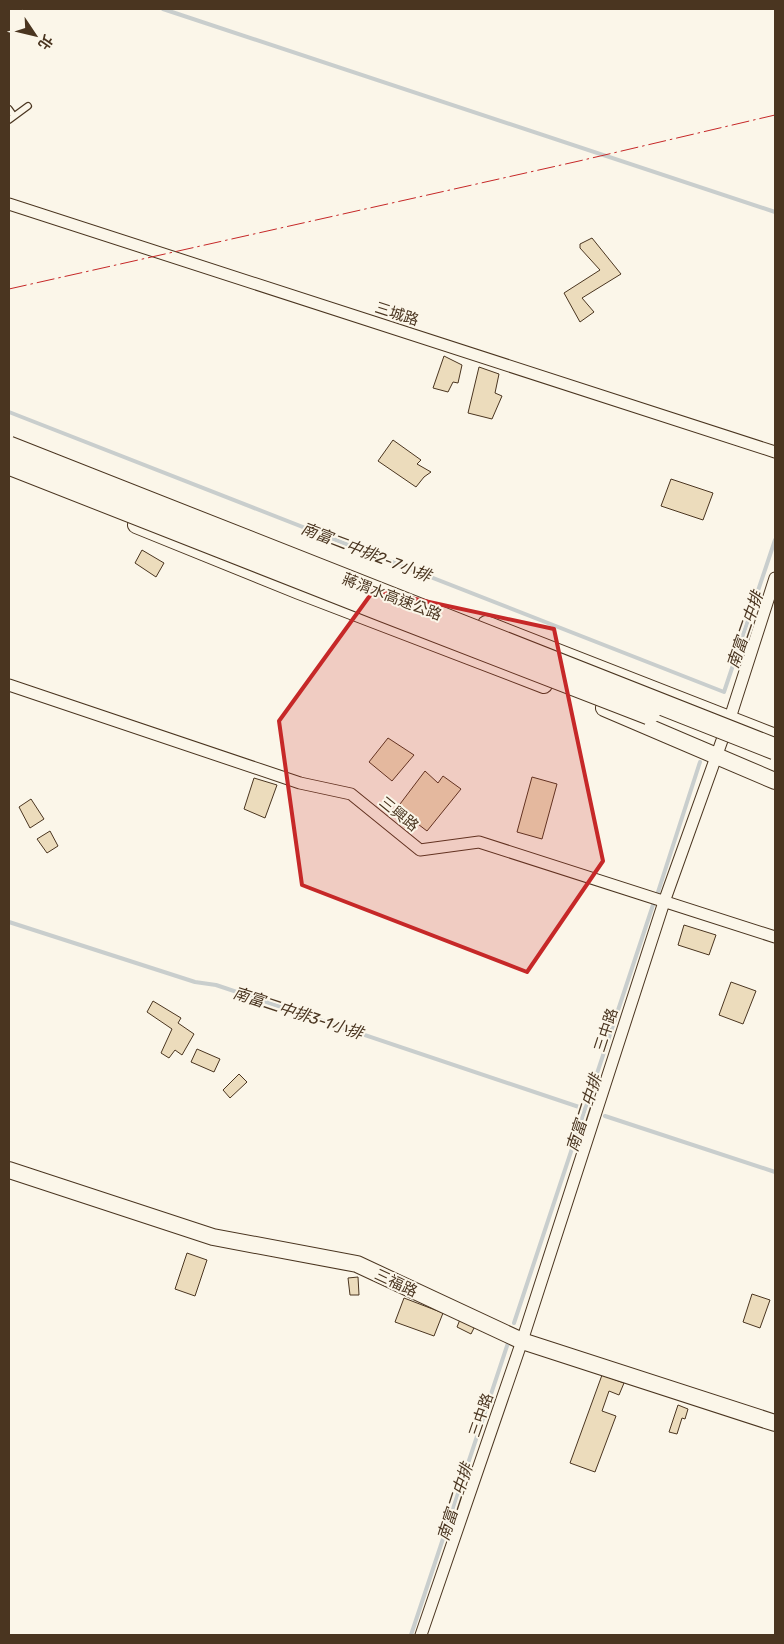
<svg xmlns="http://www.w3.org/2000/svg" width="784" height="1644" viewBox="0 0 784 1644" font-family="Rubik,'Noto Sans TC',sans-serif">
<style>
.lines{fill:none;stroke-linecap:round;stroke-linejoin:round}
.stream{stroke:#c9cecd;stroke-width:4}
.building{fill:#ecdcbc;stroke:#4a3520}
.lane-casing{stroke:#4a3520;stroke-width:8}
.street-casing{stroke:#4a3520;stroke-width:13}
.secondary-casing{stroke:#4a3520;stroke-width:18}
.lane{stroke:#fbf6e9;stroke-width:5.5}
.street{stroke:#fbf6e9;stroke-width:11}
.secondary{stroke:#fbf6e9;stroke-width:16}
.highway-bridge-casing{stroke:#4a3520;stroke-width:23;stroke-linecap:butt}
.highway-bridge{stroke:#fbf6e9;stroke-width:21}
.power{stroke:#c62828;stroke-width:1;stroke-dasharray:18 4 2.5 4;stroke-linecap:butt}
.marked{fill:#c62828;fill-opacity:0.2;stroke:#c62828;stroke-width:4;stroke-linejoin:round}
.labels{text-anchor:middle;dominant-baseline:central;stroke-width:4;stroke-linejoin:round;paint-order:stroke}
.street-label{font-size:15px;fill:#4a3520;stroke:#fbf6e9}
.water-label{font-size:16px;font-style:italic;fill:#4a3520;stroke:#fbf6e9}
</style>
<rect width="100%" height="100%" fill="#fbf6e9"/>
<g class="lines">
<!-- stream -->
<path class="stream" d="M163,9L775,212
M9,412L724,692L775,540
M658,892L700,762
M9,922L195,982L216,985L585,1109
M605,1116L775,1172
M514,1323L654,902
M411,1635L509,1340"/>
</g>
<!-- building -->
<path class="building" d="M592,238L621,274L582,298L594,312L580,322L564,293L600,270L580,248V244Z
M444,356L462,365L458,383L453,382L448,392L433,388Z
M479,367L499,374L495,393L502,396L492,419L468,413Z
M393,440L421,460L417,464L431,472L424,477L416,487L378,461Z
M671,479L713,493L703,520L661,506Z
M142,550L164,563L156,577L135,563Z
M388,738L414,755L392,781L369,762Z
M425,771L438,783L443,776L461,789L427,831L397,808Z
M532,777L557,784L542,839L517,832Z
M254,778L277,785L265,818L244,809Z
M31,799L44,819L30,828L19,807Z
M50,831L58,846L47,853L37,839Z
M684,925L716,935L709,955L678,945Z
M731,982L756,991L743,1024L719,1015Z
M153,1001L181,1018L178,1023L194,1034L182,1055L175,1050L169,1058L161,1053L172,1029L147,1012Z
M197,1049L220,1059L214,1072L191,1062Z
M239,1074L247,1082L230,1098L223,1090Z
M187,1253L207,1260L195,1296L175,1289Z
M358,1277L359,1295H350L348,1278Z
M752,1294L770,1300L760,1328L743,1322Z
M404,1298L443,1313L434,1336L395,1322Z
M461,1317L476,1324L471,1334L457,1327Z
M602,1375L624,1383L619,1395L609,1391L602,1411L616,1416L595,1472L570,1463Z
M678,1405L688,1409L685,1419L682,1418L677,1434L669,1432Z"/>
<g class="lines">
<!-- lane casing -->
<g class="lane-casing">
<path id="lane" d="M9,109L14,116
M9,120L28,106"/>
</g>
<!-- street casing -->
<g class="street-casing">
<path id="street" d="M9,204L775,452
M9,685L300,783L351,794L420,850L479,842L775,937
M421,1635L522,1341L664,902L730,718L775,578"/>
</g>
<!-- secondary casing -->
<g class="secondary-casing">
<path id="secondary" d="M136,525L299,591L544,685
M486,624L775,737
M604,708L775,781
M9,1170L213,1237L357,1264L522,1341L775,1423"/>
</g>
<!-- lane -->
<use href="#lane" class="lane"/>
<!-- street -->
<use href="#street" class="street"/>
<!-- secondary -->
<use href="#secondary" class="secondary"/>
<!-- highway-bridge casing -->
<g class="highway-bridge-casing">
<path id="highway-bridge" d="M9,447L775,749
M9,464L383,611L649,714"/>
</g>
<!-- highway-bridge -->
<use href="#highway-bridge" class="highway-bridge"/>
<!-- power -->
<path class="power" d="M9,289L579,161L775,115"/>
</g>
<!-- marked area -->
<path class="marked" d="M374,590L554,629L603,861L527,972L302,885L279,721Z"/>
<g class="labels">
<!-- street labels -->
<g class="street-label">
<text transform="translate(397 314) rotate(18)">三城路</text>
<text transform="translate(392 597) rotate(21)">蔣渭水高速公路</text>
<text transform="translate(399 814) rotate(39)">三興路</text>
<text transform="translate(606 1030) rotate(-72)">三中路</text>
<text transform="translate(396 1283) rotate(25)">三福路</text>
<text transform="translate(481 1415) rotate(-71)">三中路</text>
</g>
<!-- water labels -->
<g class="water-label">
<text transform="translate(366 552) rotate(21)">南富二中排2-7小排</text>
<text transform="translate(745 630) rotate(-71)">南富二中排</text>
<text transform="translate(298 1013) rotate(18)">南富二中排3-1小排</text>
<text transform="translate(584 1113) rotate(-72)">南富二中排</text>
<text transform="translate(455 1502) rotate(-72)">南富二中排</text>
</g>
</g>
<!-- border -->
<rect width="784" height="1644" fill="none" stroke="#4a3520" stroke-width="20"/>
<!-- north arrow -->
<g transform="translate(35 35) rotate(125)" stroke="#fbf6e9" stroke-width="4" paint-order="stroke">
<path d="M0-4L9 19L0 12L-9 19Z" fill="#4a3520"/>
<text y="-8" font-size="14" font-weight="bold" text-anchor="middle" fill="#4a3520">北</text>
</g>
</svg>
